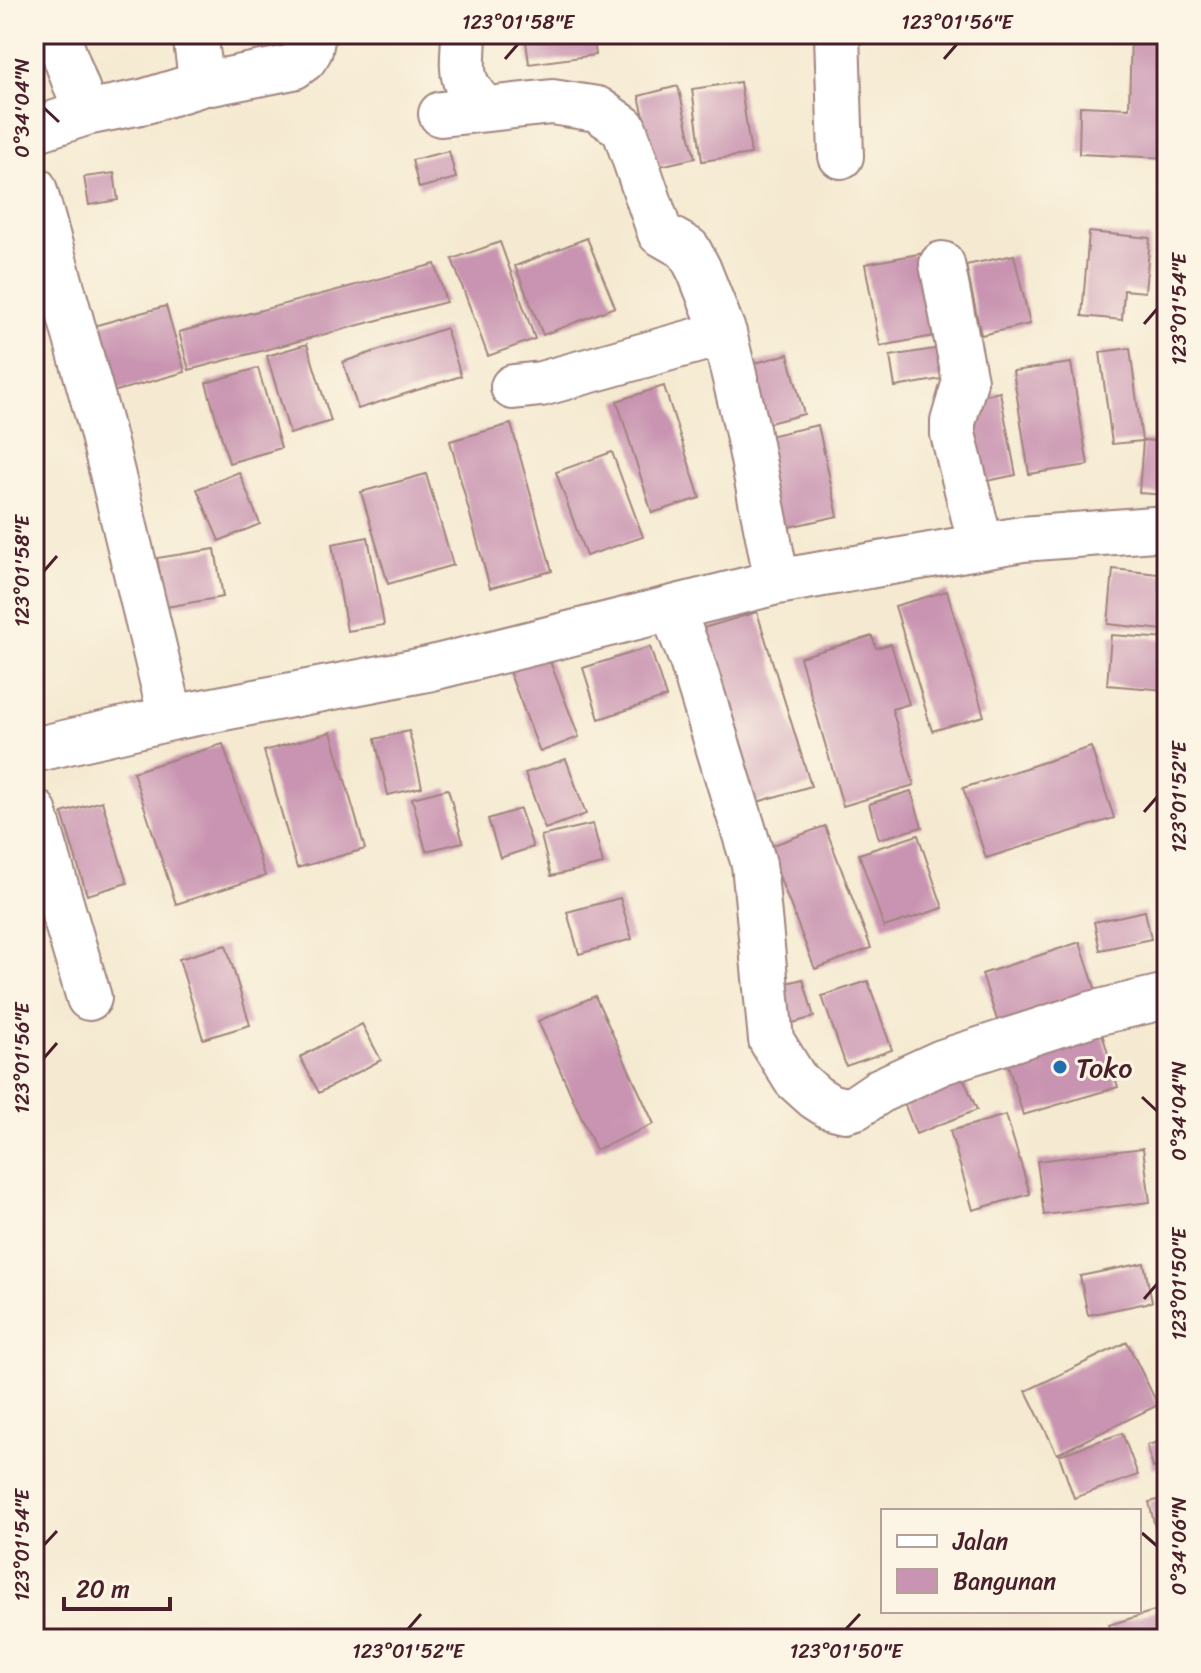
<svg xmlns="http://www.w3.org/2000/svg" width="1201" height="1673" viewBox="0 0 1201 1673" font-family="Sriracha,sans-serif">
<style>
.building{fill:#c994b1}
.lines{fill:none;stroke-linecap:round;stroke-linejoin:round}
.minor-casing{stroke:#a0847e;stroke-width:48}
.minor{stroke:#fff;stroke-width:44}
.ticks{fill:none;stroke:#4a1f2b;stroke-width:3}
.poi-dot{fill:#1f6fb2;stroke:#fcf5e5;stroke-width:3}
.labels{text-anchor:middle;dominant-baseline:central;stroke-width:6;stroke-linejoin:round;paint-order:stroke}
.poi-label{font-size:28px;fill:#4a1f2b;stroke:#fcf5e5;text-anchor:start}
.neatline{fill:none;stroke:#4a1f2b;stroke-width:3}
.ticks-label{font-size:20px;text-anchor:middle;fill:#4a1f2b}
</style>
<rect width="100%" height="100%" fill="#fcf5e5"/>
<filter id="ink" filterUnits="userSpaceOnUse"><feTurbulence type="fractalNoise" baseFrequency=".0125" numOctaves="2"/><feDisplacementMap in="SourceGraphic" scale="16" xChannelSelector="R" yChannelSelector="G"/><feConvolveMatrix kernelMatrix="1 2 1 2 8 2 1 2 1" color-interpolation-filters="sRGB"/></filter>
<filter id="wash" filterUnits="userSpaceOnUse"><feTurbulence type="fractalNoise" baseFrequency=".006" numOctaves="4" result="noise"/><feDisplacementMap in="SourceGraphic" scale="32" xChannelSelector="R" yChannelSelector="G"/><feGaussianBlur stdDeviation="1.8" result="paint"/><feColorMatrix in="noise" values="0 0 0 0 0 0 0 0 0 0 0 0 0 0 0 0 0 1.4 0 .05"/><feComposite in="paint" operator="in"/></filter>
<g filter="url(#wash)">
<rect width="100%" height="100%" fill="#f5ead1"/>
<g id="blocks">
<!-- building -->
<path class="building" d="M525,34H593L596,55L529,64Z
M1131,34H1167V158L1079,154L1080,106L1129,108Z
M740,82L751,154L702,161L692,89Z
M678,86L695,158L656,167L639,96Z
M449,151L456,178L419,188L412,160Z
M114,173L118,200L89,205L84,177Z
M1089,232L1150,238L1145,292L1124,290L1122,320L1082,316Z
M587,238L615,307L543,335L515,266Z
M500,242L535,339L488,356L452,259Z
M924,253L940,335L880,346L865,264Z
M1014,255L1030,324L981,335L966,265Z
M435,264L446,302L189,370L179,332Z
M1165,279H1167V341H1161Z
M166,306L185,372L109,393L90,327Z
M446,328L461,376L358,409L343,362Z
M307,344L331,421L290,434L267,356Z
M947,347L953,377L895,387L890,356Z
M1130,348L1142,441L1112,444L1100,352Z
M788,354L804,414L758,426L741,367Z
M1071,363L1088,465L1029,474L1013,371Z
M258,368L281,448L229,463L206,383Z
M664,386L700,498L652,513L617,401Z
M1000,392L1016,475L982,482L966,399Z
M511,424L552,571L490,588L450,441Z
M818,425L838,516L771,531L751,440Z
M1143,440L1167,442V495L1139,493Z
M612,452L643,537L586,556L556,472Z
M239,472L260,524L219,541L197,489Z
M426,474L453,565L388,584L361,492Z
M368,537L384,625L347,631L332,544Z
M215,549L223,597L166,607L157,558Z
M1113,569L1167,575L1163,630L1108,624Z
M947,591L984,716L932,731L895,606Z
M757,612L811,786L744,806L690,632Z
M1111,635L1167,639L1166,690L1107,685Z
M872,636L876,648L891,644L909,704L892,709L914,785L843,806L800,657Z
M650,647L666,697L599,719L583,668Z
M546,651L579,737L540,752L507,666Z
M409,731L422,787L388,795L375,739Z
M331,732L365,849L297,868L264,751Z
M223,744L265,876L176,904L133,772Z
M1091,747L1114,818L986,858L963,788Z
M566,759L586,814L545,829L525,773Z
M448,789L463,842L426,851L412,798Z
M911,791L922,827L879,839L869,804Z
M102,801L127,883L87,895L62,813Z
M520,809L533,847L500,858L488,819Z
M593,824L603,864L551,876L541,836Z
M825,826L871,948L815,969L768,847Z
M918,835L943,908L884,927L859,854Z
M620,898L632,939L579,954L567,912Z
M1145,911L1151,939L1100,950L1094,922Z
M1080,942L1098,997L1000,1029L982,974Z
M226,945L250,1025L203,1039L179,959Z
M803,979L814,1017L782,1026L771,987Z
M868,981L892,1050L846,1066L822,996Z
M595,996L654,1124L596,1150L538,1021Z
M1098,1020L1118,1087L1023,1115L1003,1048Z
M362,1024L381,1060L319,1093L300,1057Z
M961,1072L977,1110L916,1134L901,1095Z
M1006,1115L1030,1194L973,1210L950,1131Z
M1143,1148L1150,1202L1044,1215L1037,1161Z
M1144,1263L1152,1302L1088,1315L1080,1276Z
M1127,1342L1158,1405L1057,1454L1026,1391Z
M1122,1433L1138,1475L1074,1498L1059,1455Z
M1167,1440V1464L1153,1468L1147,1445Z
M1167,1498V1547L1160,1548L1149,1502Z
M1167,1607V1639H1114L1109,1625Z"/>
</g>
</g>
<g filter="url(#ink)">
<use href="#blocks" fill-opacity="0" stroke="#a0847e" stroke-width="2"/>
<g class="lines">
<!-- minor casing -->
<g class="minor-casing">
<path id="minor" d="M57,34L86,113
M195,34L200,71L208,82L212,83L293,67L304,59L310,50L313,34
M464,34C463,71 457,80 485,109
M837,34L841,156
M441,114L552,102L597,109L624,128L660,233L688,249L699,270L724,333L747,429L777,582
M34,130L86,113L146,101L208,82
M34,188L102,431L171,718
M942,264L965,381L953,422V434L981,546
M513,387L541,384L724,333
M672,609L692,661L754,864L771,1040L795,1079L815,1097L829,1106L845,1110L856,1107L881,1090L942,1062L1091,1014L1167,996
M34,750L171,718L428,669L777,582L1022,539L1167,528
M34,811L89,998"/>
</g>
<!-- minor -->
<use href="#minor" class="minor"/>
</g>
</g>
<!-- ticks -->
<path class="ticks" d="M505,59L518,44M944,59L957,44M44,108L59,122M1144,324L1157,309M44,571L57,556M1144,812L1157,797M44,1058L57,1043M1142,1097L1157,1111M1144,1299L1157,1284M1142,1533L1157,1546M44,1545L57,1531M408,1629L421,1614M846,1629L860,1614"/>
<!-- markers -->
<circle class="poi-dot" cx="1060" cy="1067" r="8"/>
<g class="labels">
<!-- poi labels -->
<g class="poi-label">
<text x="1076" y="1067">Toko</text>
</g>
</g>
<!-- margin -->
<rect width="1201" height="1673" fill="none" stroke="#fcf5e5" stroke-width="88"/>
<!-- legend -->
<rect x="881" y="1509" width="260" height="104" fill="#fcf5e5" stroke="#b59f9b" stroke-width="2"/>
<rect x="897" y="1535" width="40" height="12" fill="#ffffff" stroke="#b59f9b" stroke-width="2"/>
<text x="953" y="1549" font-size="24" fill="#4a1f2b">Jalan</text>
<rect x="897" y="1569" width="40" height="24" fill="#c994b1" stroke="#b59f9b" stroke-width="2"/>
<text x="953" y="1589" font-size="24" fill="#4a1f2b">Bangunan</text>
<!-- scale -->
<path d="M64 1597v12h106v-12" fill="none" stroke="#4a1f2b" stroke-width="4"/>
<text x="76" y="1597" font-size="24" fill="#4a1f2b" stroke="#fcf5e5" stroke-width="6" paint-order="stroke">20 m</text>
<rect x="44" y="44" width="1113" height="1585" class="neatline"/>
<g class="ticks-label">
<text x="518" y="29">123°01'58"E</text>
<text x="957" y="29">123°01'56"E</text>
<text transform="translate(22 108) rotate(-90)" y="7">0°34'04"N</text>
<text transform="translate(1179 309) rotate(-90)" y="7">123°01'54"E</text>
<text transform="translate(22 571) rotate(-90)" y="7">123°01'58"E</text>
<text transform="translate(1179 797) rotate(-90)" y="7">123°01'52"E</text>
<text transform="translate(22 1058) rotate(-90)" y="7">123°01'56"E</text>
<text transform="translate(1179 1111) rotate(-90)" y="7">0°34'04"N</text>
<text transform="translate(1179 1284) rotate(-90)" y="7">123°01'50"E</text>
<text transform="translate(22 1545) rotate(-90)" y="7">123°01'54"E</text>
<text transform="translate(1179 1546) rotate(-90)" y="7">0°34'06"N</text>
<text x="408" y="1658">123°01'52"E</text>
<text x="846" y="1658">123°01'50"E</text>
</g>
</svg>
